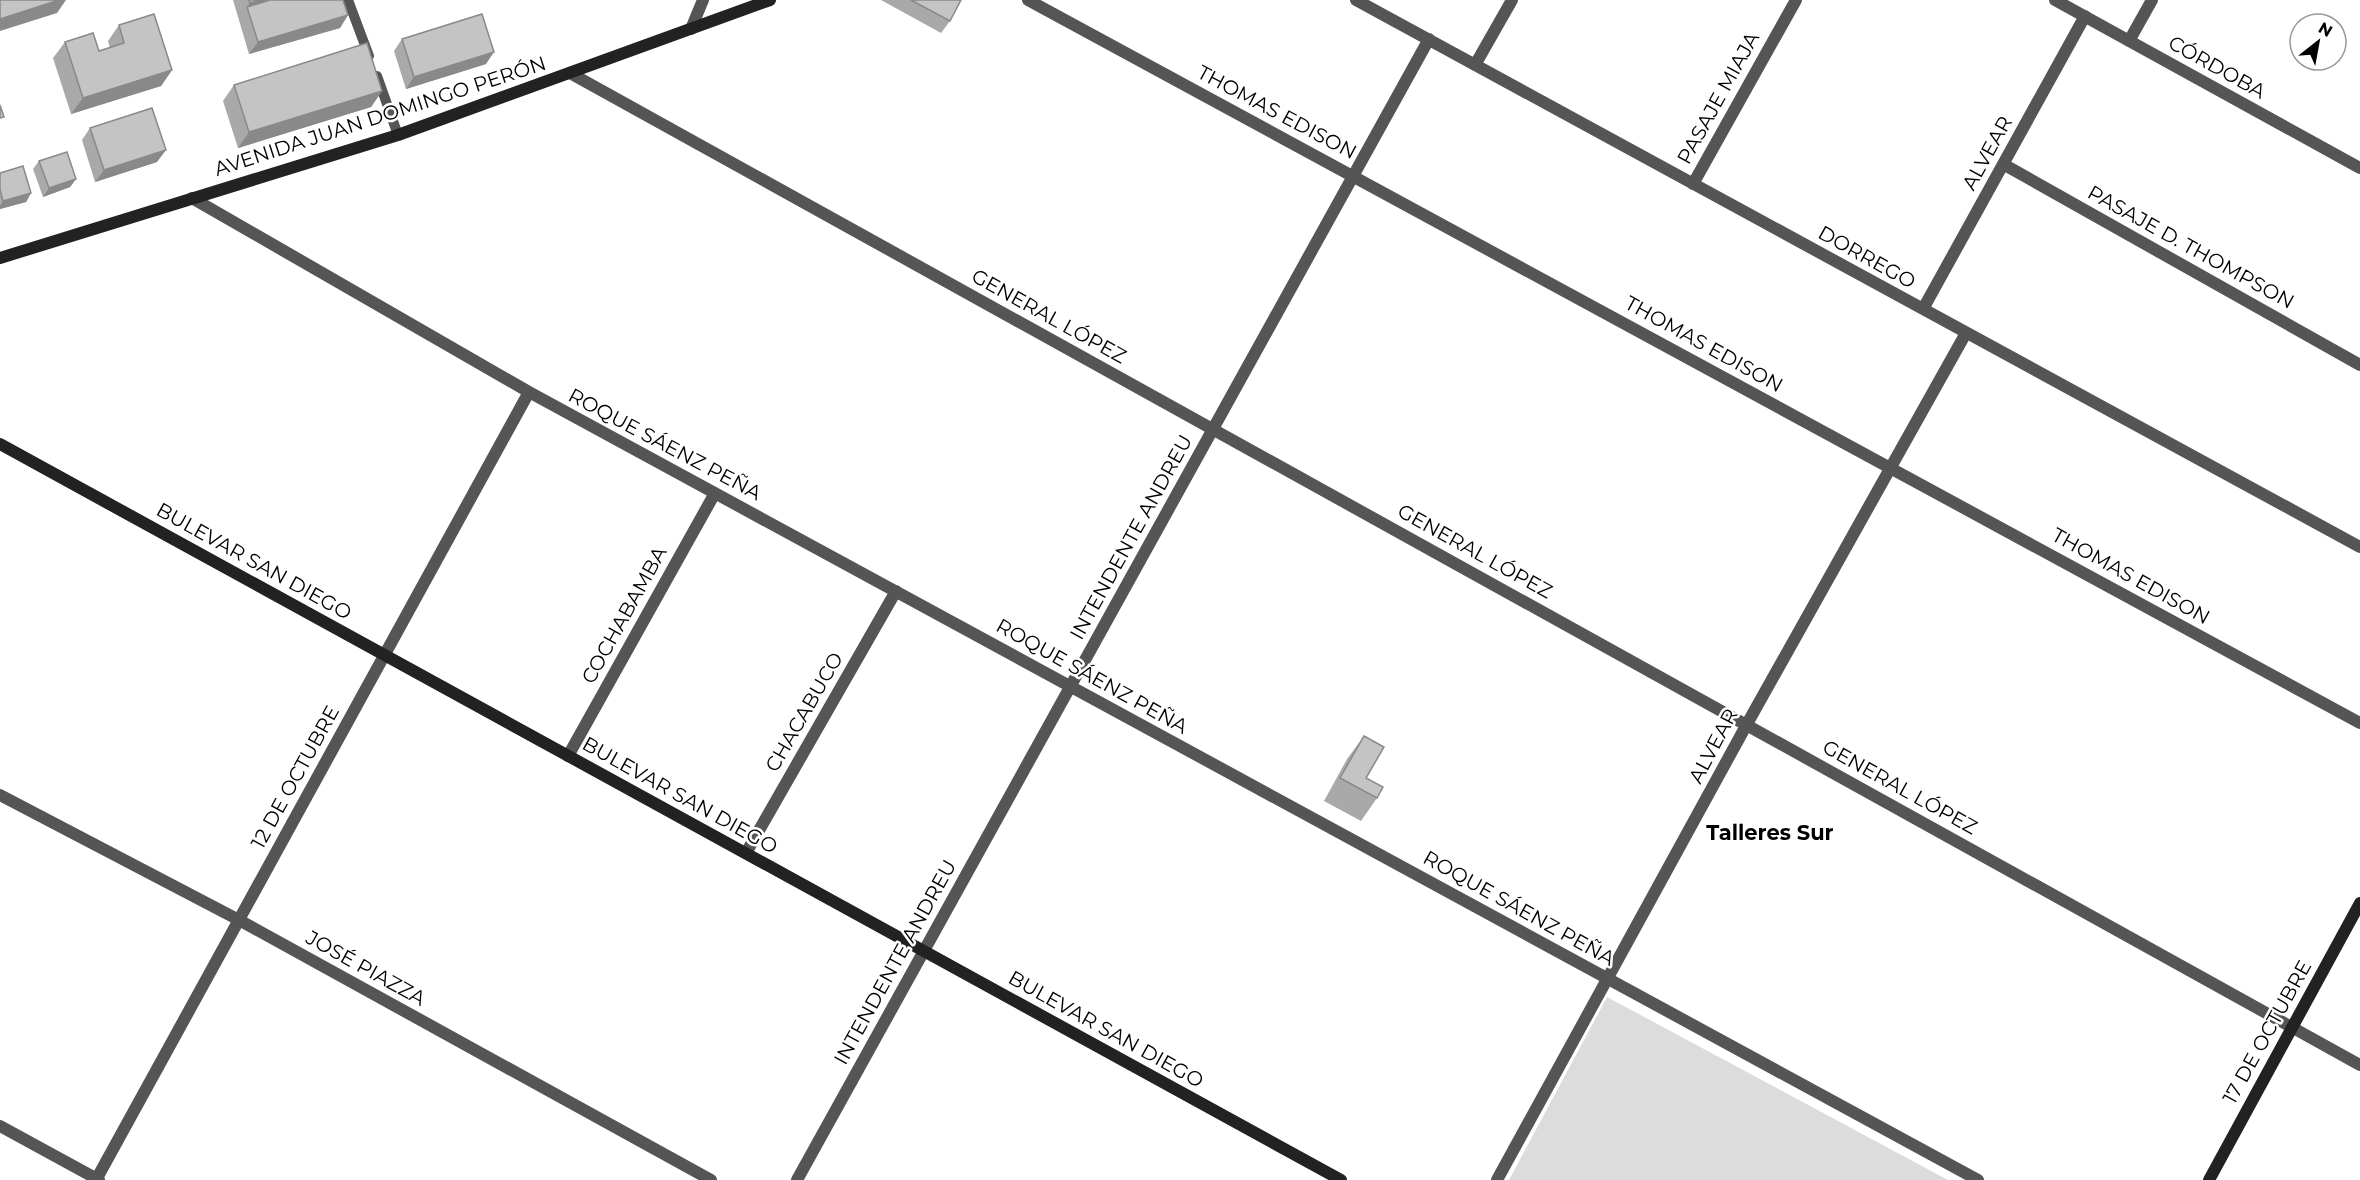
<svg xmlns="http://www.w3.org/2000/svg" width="2360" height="1180" viewBox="0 0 2360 1180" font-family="Montserrat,sans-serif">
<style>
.green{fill:#dcdcdc}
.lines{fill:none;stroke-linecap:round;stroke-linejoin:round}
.lane{stroke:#555;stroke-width:10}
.street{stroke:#555;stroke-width:12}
.secondary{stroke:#222;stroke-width:12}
.wall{fill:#a9a9a9}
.shaded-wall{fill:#898989}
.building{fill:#c4c4c4;stroke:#898989;stroke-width:1.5}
.labels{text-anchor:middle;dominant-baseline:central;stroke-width:5;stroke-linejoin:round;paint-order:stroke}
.street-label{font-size:20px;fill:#000;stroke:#fff}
.neighbourhood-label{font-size:21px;font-weight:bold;fill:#000;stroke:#fff}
</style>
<rect width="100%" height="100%" fill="#fff"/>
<!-- green -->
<path class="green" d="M1607,997L1948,1180H1509Z"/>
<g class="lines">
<!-- lane -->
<path class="lane" d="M348,0L369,56
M377,76L398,135"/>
<!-- street -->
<path class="street" d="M1028,0L2360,723
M1356,0L2360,547
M2055,0L2360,168
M691,29L703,0
M2129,41L2152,0
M1475,65L1512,0
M570,73L2360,1065
M2003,164L2360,365
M1693,184L1796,0
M192,198L529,392L1978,1180
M1923,309L2085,16
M568,756L715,493
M0,795L239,920L711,1180
M746,853L896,591
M0,1126L99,1180
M96,1180L529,392
M797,1180L1429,39
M1497,1180L1747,724L1966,333"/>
<!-- secondary -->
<path class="secondary" d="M0,258L398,135L770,0
M0,444L1341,1180
M2209,1180L2360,903"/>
</g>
<!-- wall -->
<path class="wall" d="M233,0H343L348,15L340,28L249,54Z
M881,0H961L950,21L941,33Z
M119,25L172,70L161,86L71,114L53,58L65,42L99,51L110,48L108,41Z
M402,39L486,64L406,89L394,51Z
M234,85L382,91L371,107L238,148L223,101Z
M90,128L157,162L95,182L82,140Z
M39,161L76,179L70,187L43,197L33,169Z
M0,173L31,193L26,202L0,209Z
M1364,736L1366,778L1377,798L1361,821L1324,801L1347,759Z"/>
<!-- shaded-wall -->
<path class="shaded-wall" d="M59,0H66L57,13L0,31V19Z
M260,0H303L247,7L250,3Z
M348,15L340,28L249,54L258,42Z
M494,52L486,64L406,89L414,77Z
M172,70L161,86L71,114L83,98Z
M382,91L371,107L238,148L249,132Z
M166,150L157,162L95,182L104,170Z
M76,179L70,187L43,197L49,188Z
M31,193L26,202L0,209V206L3,201Z"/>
<!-- building -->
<path class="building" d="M0,0H59L0,19Z
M249,0H260L250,3Z
M270,0H343L348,15L258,42L247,7Z
M911,0H961L950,21Z
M154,14L172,70L83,98L65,42L93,33L99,51L124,43L119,25Z
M482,14L494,52L414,77L402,39Z
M367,43L382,91L249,132L234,85Z
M0,105L4,117L0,118Z
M152,108L166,150L104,170L90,128Z
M67,152L76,179L49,188L39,161Z
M23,166L31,193L3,201L0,190V173Z
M1364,736L1384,747L1366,778L1383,787L1377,798L1340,778Z"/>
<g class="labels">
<!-- street labels -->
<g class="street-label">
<text transform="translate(2217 67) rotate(29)">CÓRDOBA</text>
<text transform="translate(1718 98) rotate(-61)">PASAJE MIAJA</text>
<text transform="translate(1277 112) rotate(28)">THOMAS EDISON</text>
<text transform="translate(380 116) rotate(-18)">AVENIDA JUAN DOMINGO PERÓN</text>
<text transform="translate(1987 153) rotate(-61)">ALVEAR</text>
<text transform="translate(2191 247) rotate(29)">PASAJE D. THOMPSON</text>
<text transform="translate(1867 257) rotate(29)">DORREGO</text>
<text transform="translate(1049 316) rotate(29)">GENERAL LÓPEZ</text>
<text transform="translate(1704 344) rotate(29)">THOMAS EDISON</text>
<text transform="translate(665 444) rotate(28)">ROQUE SÁENZ PEÑA</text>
<text transform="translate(1131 537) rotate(-61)">INTENDENTE ANDREU</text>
<text transform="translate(1475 551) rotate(29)">GENERAL LÓPEZ</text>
<text transform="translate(254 561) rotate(29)">BULEVAR SAN DIEGO</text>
<text transform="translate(2131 576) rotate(29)">THOMAS EDISON</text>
<text transform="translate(624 615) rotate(-61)">COCHABAMBA</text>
<text transform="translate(1092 676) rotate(29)">ROQUE SÁENZ PEÑA</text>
<text transform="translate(804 712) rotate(-60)">CHACABUCO</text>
<text transform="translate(1713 746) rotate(-62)">ALVEAR</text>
<text transform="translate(295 777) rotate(-61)">12 DE OCTUBRE</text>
<text transform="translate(1900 787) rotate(29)">GENERAL LÓPEZ</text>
<text transform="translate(680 795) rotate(29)">BULEVAR SAN DIEGO</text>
<text transform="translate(1519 908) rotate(29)">ROQUE SÁENZ PEÑA</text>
<text transform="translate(895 962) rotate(-61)">INTENDENTE ANDREU</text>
<text transform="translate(366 968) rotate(29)">JOSÉ PIAZZA</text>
<text transform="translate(1106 1029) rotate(29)">BULEVAR SAN DIEGO</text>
<text transform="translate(2267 1032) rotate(-61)">17 DE OCTUBRE</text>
</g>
<!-- neighbourhood labels -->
<g class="neighbourhood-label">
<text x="1770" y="832">Talleres Sur</text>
</g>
</g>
<!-- north arrow -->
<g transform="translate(2318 42) rotate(31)"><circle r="28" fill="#ffffff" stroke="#999999" stroke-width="1.5"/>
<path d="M0-4.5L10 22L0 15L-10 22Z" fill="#000000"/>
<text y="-9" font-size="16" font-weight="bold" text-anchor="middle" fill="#000000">N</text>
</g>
</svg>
